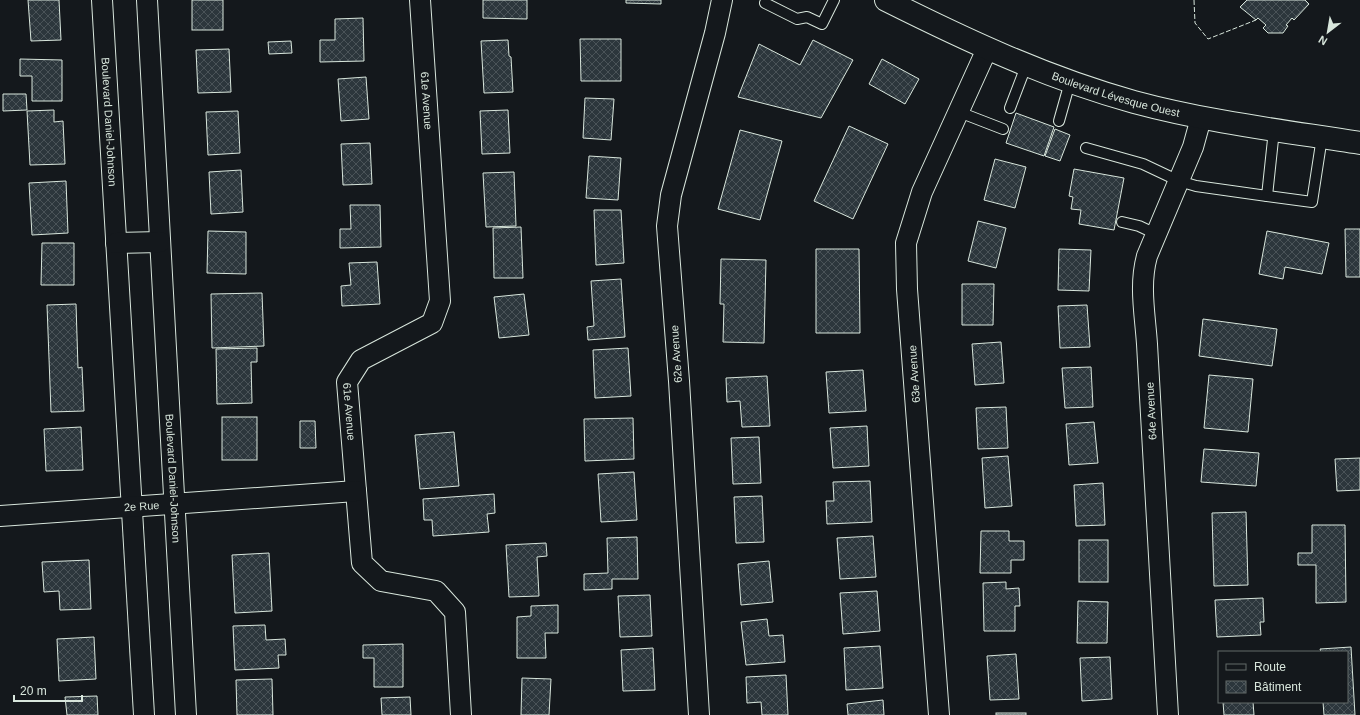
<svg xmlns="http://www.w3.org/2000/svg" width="1360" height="715" viewBox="0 0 1360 715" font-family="Arial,sans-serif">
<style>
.building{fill:url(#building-cross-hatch);stroke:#d8e6dc}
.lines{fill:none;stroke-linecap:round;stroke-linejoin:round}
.lane-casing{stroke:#d8e6dc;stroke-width:12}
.street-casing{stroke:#d8e6dc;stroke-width:22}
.secondary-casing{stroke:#d8e6dc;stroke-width:24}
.lane{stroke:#14181c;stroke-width:10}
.street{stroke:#14181c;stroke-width:20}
.secondary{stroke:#14181c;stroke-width:22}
.fence{stroke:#d8e6dc;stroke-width:1;stroke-dasharray:5 2;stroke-linecap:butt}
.labels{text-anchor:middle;stroke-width:3;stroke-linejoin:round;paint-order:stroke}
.street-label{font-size:11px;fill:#d8e6dc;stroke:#14181c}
</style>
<defs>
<pattern id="building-cross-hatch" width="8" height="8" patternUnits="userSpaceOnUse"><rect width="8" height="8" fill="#2c363c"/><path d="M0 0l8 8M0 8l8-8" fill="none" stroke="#4a5358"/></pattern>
</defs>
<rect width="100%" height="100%" fill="#14181c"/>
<g class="building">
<path d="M 28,0 L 59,0 L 61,40 L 31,41 Z"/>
<rect x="192" y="0" width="31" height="30"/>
<path d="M 483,0 L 527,0 L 527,19 L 483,18 Z"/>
<path d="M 626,0 L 661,0 L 661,4 L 626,3 Z"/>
<path d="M 1247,0 L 1305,0 L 1309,4 L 1294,20 L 1292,18 L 1286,25 L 1288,26 L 1283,33 L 1268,33 L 1263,28 L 1266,25 L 1258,18 L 1256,20 L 1240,7 Z"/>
<path d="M 363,18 L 364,61 L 320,62 L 320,40 L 335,40 L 335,19 Z"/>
<path d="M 580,39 L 621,39 L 621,81 L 581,81 Z"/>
<path d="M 508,40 L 509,56 L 511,57 L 513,92 L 484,93 L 481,41 Z"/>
<path d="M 813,40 L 853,60 L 821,118 L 738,97 L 759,44 L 800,65 Z"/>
<path d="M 291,41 L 292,53 L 269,54 L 268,42 Z"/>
<path d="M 229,49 L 231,92 L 198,93 L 196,50 Z"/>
<path d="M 20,59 L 62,60 L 62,101 L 32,101 L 32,76 L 20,76 Z"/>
<path d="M 882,59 L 919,79 L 905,104 L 869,84 Z"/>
<path d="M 366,77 L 369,119 L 341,121 L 338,79 Z"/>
<path d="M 3,94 L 26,94 L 27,110 L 3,111 Z"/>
<path d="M 585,98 L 614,99 L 611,140 L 583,138 Z"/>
<path d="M 54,110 L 54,122 L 63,121 L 65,164 L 30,165 L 27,111 Z"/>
<path d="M 508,110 L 510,153 L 482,154 L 480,111 Z"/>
<path d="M 238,111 L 240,153 L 208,155 L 206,112 Z"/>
<path d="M 1016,113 L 1054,127 L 1044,156 L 1006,143 Z"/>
<path d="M 849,126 L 888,144 L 853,219 L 814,201 Z"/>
<path d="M 1055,129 L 1070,135 L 1060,161 L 1045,156 Z"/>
<path d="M 740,130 L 782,141 L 760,220 L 718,209 Z"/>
<path d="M 370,143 L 372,184 L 343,185 L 341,144 Z"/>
<path d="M 589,156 L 621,158 L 618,200 L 586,198 Z"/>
<path d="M 995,159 L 1026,167 L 1015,208 L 984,200 Z"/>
<path d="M 1074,169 L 1124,178 L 1114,230 L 1079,224 L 1081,210 L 1071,209 L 1073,197 L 1069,196 Z"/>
<path d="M 241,170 L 243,212 L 211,214 L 209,172 Z"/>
<path d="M 514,172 L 516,226 L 486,227 L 483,173 Z"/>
<path d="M 66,181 L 68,233 L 32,235 L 29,183 Z"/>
<path d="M 350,205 L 380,205 L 381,247 L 340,248 L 340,229 L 351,229 Z"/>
<path d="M 594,210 L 621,210 L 624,263 L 596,265 Z"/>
<path d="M 978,221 L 1006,228 L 996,268 L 968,261 Z"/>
<path d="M 521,227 L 523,278 L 494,278 L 493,228 Z"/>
<path d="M 1345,229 L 1360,229 L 1360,277 L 1346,277 Z"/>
<path d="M 208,231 L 246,232 L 246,274 L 207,273 Z"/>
<path d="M 1267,231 L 1329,243 L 1322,274 L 1285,267 L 1283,279 L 1259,274 Z"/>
<path d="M 42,243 L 74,243 L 74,285 L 41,285 Z"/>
<path d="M 816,249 L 859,249 L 860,333 L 816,333 Z"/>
<path d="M 1059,249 L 1091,250 L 1089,291 L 1058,290 Z"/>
<path d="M 721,259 L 766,260 L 764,343 L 723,342 L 724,304 L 720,304 Z"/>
<path d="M 377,262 L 380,304 L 342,306 L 341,286 L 351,285 L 349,263 Z"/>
<path d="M 621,279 L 625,337 L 588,340 L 587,327 L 594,326 L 591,281 Z"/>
<path d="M 962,284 L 994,284 L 993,325 L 962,325 Z"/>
<path d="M 262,293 L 264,346 L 212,348 L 211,294 Z"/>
<path d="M 524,294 L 529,335 L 499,338 L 494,297 Z"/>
<path d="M 76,304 L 78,368 L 82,367 L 84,411 L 51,412 L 47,305 Z"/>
<path d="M 1087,305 L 1090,347 L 1060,348 L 1058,306 Z"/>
<path d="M 1203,319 L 1277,329 L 1272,366 L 1199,356 Z"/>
<path d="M 1001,342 L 1004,383 L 975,385 L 972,344 Z"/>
<path d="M 257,348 L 257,362 L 251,362 L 252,403 L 217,404 L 216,349 Z"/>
<path d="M 628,348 L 631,396 L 595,398 L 593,350 Z"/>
<path d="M 1091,367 L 1093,407 L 1065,408 L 1062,368 Z"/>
<path d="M 863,370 L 866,411 L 829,413 L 826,372 Z"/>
<path d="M 1209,375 L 1253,379 L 1248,432 L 1204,428 Z"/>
<path d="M 767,376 L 770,426 L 742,427 L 740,401 L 727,402 L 726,378 Z"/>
<path d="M 1006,407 L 1008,448 L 978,449 L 976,408 Z"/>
<rect x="222" y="417" width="35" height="43"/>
<path d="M 633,418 L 634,459 L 585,461 L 584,419 Z"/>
<path d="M 300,421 L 315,421 L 316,448 L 300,448 Z"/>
<path d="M 1094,422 L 1098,463 L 1069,465 L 1066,424 Z"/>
<path d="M 867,426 L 869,466 L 833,468 L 830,428 Z"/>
<path d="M 81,427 L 83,470 L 46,471 L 44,429 Z"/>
<path d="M 454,432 L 459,486 L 420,489 L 415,435 Z"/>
<path d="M 759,437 L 761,483 L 733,484 L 731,438 Z"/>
<path d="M 1204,449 L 1259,453 L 1256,486 L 1201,482 Z"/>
<path d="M 1008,456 L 1012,506 L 985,508 L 982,458 Z"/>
<path d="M 1360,458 L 1360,490 L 1337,491 L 1335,459 Z"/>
<path d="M 634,472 L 637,520 L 601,522 L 598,474 Z"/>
<path d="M 870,481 L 872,522 L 827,524 L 826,501 L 834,501 L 833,482 Z"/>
<path d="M 1103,483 L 1105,525 L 1076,526 L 1074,485 Z"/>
<path d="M 494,494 L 495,513 L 487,514 L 489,532 L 433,536 L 432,520 L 424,520 L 423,499 Z"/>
<path d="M 762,496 L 764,542 L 736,543 L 734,497 Z"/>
<path d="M 1246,512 L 1248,585 L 1214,586 L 1212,513 Z"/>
<path d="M 1312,525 L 1345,525 L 1346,602 L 1316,603 L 1316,565 L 1298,565 L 1298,553 L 1312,553 Z"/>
<path d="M 981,531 L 1009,531 L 1009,541 L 1024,541 L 1024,560 L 1011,560 L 1011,573 L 980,573 Z"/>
<path d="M 873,536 L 876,577 L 840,579 L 837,538 Z"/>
<path d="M 637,537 L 638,579 L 612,579 L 612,589 L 584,590 L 584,574 L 608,573 L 607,538 Z"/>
<rect x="1079" y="540" width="29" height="42"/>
<path d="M 546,543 L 547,556 L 537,557 L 539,596 L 509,597 L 506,545 Z"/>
<path d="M 269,553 L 272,611 L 235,613 L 232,555 Z"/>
<path d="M 89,560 L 91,609 L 60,610 L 59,591 L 44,592 L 42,562 Z"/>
<path d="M 769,561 L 773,602 L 741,605 L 738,564 Z"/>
<path d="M 1006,582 L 1006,589 L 1019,588 L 1020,606 L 1015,606 L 1015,631 L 984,631 L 983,583 Z"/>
<path d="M 877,591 L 880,631 L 843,634 L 840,593 Z"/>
<path d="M 650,595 L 652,636 L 620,637 L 618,596 Z"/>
<path d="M 1263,598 L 1264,622 L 1260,622 L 1261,635 L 1217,637 L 1215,600 Z"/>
<path d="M 1078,601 L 1108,602 L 1107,643 L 1077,643 Z"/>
<path d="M 558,605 L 558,633 L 545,633 L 546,658 L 517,658 L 517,617 L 531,616 L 531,606 Z"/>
<path d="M 767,619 L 769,636 L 783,635 L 785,662 L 746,665 L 741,622 Z"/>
<path d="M 265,625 L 266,640 L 285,639 L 286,655 L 278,655 L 279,668 L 235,670 L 233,626 Z"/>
<path d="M 94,637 L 96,679 L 59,681 L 57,639 Z"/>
<path d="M 403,644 L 403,687 L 374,687 L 374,658 L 363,658 L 363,645 Z"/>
<path d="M 880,646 L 883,688 L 846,690 L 844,648 Z"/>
<path d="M 1351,647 L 1355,715 L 1324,715 L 1323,702 L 1347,702 L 1347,652 L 1321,652 L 1320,649 Z"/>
<path d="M 653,648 L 655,690 L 623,691 L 621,650 Z"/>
<path d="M 1016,654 L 1019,699 L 990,700 L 987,656 Z"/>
<path d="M 1110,657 L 1112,699 L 1082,701 L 1080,658 Z"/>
<path d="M 786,675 L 788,715 L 762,715 L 761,702 L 747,703 L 746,677 Z"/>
<path d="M 522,678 L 551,679 L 549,715 L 521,715 Z"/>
<path d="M 272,679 L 273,715 L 237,715 L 236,680 Z"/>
<path d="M 97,696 L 98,715 L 67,715 L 65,697 Z"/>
<path d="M 410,697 L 411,715 L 382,715 L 381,698 Z"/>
<path d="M 883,700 L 884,715 L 848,715 L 847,704 Z"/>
<path d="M 1223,702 L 1253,702 L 1254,715 L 1224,715 Z"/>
<rect x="996" y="713" width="30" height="2"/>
</g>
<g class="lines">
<g class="lane-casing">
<g id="lane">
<path d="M 765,3 L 797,19 L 807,17 L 822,24 L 834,0"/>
<path d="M 1010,108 L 1026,66"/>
<path d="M 959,112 L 1003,129"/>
<path d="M 1059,121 L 1070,82"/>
<path d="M 1086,148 L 1143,164 L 1179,181 L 1196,186 L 1267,196 L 1274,130"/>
<path d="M 1267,196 L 1312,202 L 1322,137"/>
<path d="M 1122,222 L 1139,226 L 1156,234"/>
</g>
</g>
<g class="street-casing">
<g id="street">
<path id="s1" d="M 102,0 L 144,715"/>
<path id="s2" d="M 147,0 L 186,715"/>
<path id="s3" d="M 420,0 L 440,301 L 432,323 L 361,360 L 347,382 L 362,563 L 381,581 L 436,591 L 455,612 L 461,715"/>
<path d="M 116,243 L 160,242"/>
<path id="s4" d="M 0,516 L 356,491"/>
<path d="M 699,715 L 679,381 L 667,226 L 671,195 L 715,33 L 722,0"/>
<path d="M 939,715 L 907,289 L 906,243 L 922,192 L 987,49"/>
<path d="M 1168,715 L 1147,344 C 1145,314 1139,285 1147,256 L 1193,147 L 1201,118"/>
</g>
</g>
<g class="secondary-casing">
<g id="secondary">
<path id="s5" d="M 886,0 C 966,40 1047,78 1134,102 C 1208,122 1284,131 1360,143"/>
</g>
</g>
<use href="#lane" class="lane"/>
<use href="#street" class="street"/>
<use href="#secondary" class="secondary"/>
<path class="fence" d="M 1194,0 L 1195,23 L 1208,39 L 1256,20"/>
</g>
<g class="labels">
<g class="street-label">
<text dy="4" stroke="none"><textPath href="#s5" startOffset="249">Boulevard Lévesque Ouest</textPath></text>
<text dy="4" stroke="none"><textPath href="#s3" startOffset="101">61e Avenue</textPath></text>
<text dy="4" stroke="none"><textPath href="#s1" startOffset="122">Boulevard Daniel-Johnson</textPath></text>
<text transform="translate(676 354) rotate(-94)" y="4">62e Avenue</text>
<text transform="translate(914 374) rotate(-94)" y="4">63e Avenue</text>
<text transform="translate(1151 411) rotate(-93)" y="4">64e Avenue</text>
<text dy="4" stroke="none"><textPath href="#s3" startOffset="461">61e Avenue</textPath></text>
<text dy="4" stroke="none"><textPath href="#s2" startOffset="479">Boulevard Daniel-Johnson</textPath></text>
<text dy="4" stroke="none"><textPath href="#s4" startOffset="142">2e Rue</textPath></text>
</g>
</g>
<rect x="1218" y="651" width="130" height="52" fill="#14181c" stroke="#626a69"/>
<rect x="1226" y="664" width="20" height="6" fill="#14181c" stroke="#626a69"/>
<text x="1254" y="671" font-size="12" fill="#d8e6dc">Route</text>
<rect x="1226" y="681" width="20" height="12" fill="url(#building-cross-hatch)" stroke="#626a69"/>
<text x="1254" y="691" font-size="12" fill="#d8e6dc">Bâtiment</text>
<g transform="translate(1328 32) rotate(211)" stroke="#14181c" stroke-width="3" paint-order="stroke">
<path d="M0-3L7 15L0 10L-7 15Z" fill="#d8e6dc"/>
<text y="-6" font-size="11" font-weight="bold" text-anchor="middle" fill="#d8e6dc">N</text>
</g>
<path d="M14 695v6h68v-6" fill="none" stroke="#d8e6dc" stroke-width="2"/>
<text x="20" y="695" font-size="12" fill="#d8e6dc" stroke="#14181c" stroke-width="3" paint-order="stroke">20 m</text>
</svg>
